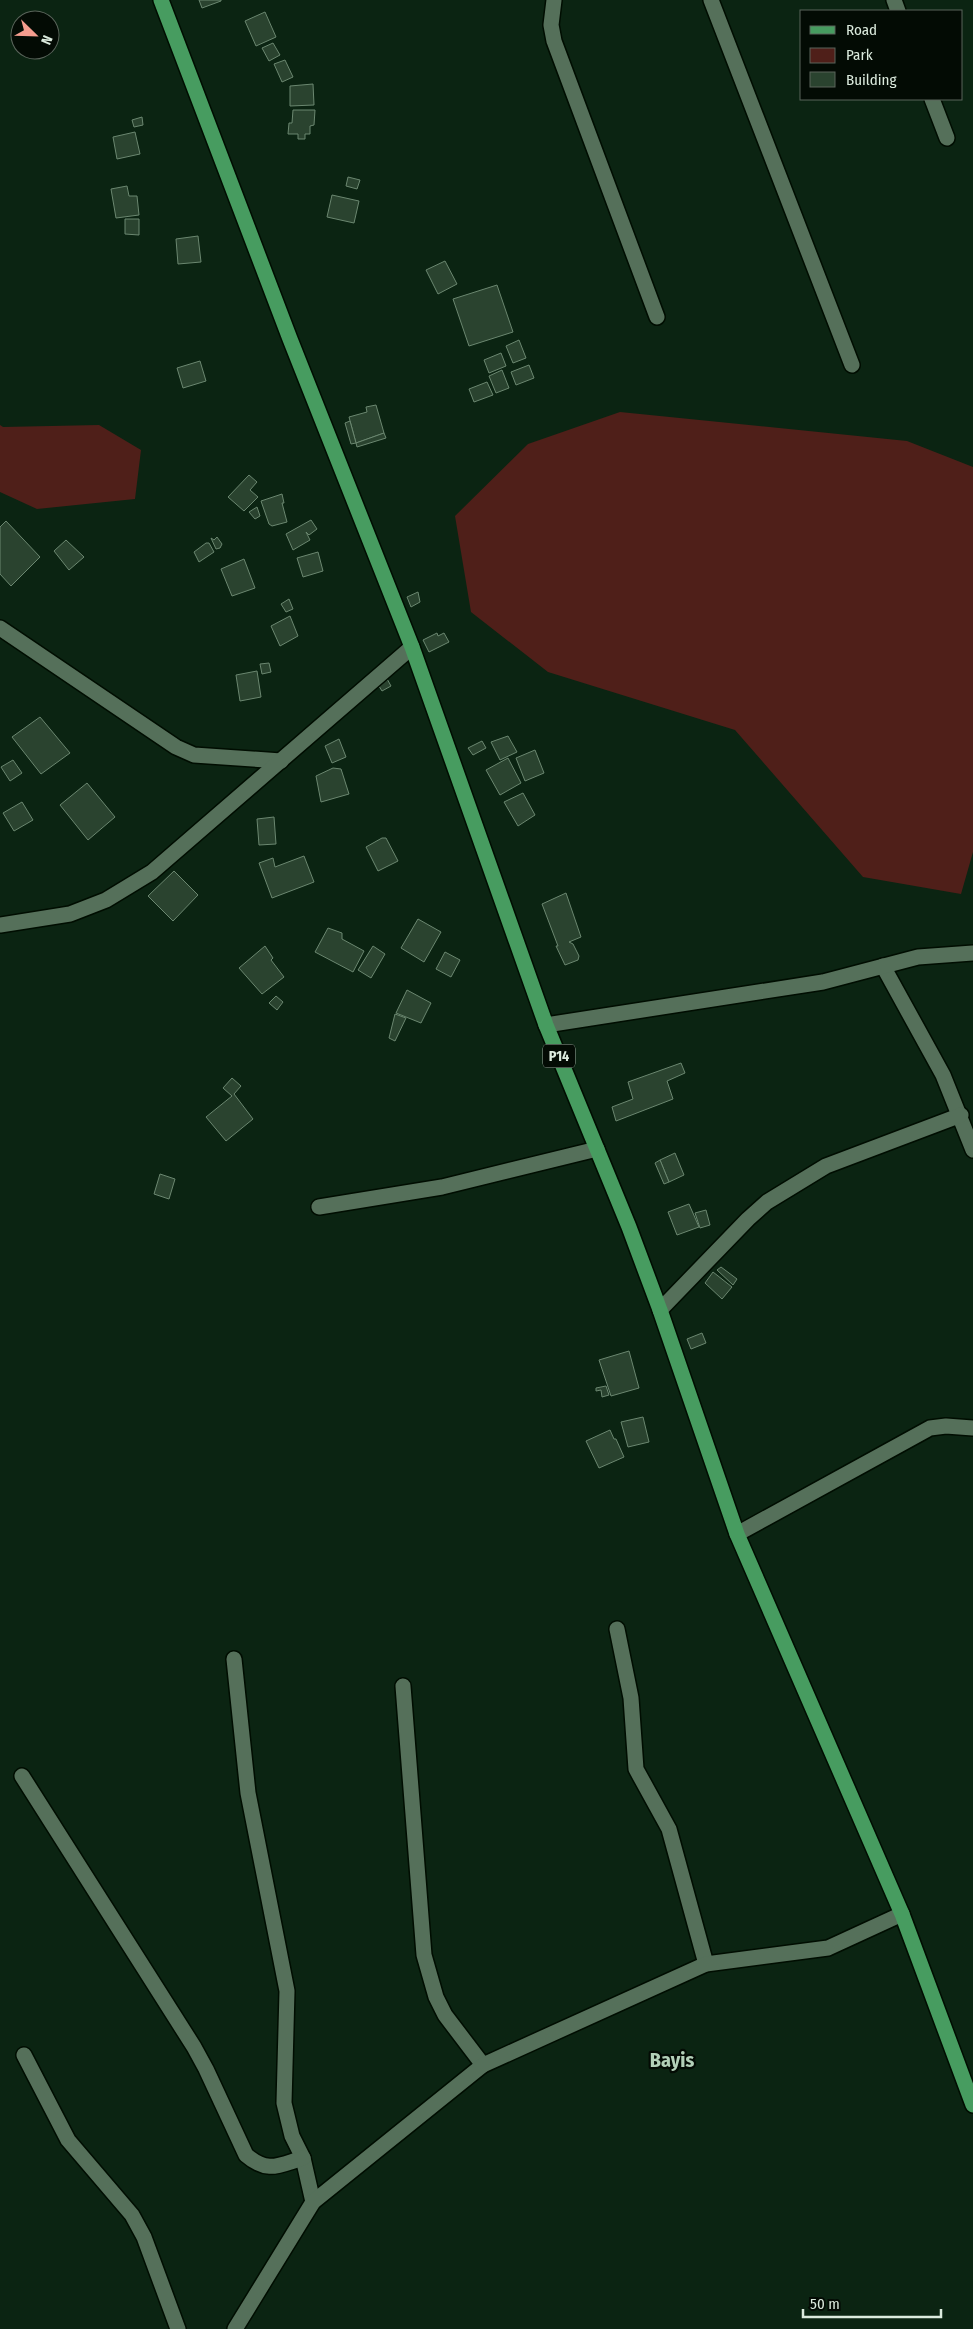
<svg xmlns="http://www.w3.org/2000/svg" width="973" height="2329" viewBox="0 0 973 2329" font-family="'Fira Sans Condensed',sans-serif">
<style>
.green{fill:#4f1f19}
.building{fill:#2a432f;stroke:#6b8770}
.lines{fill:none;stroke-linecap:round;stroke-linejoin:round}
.street-casing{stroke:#000d01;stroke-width:18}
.primary-casing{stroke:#000d01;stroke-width:18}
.street{stroke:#55705a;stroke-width:15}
.primary{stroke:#479c60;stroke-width:15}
.labels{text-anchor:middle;stroke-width:4.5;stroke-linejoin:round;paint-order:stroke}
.shield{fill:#030b04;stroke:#9ba89d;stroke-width:1}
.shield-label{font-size:14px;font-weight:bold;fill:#dcebde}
.district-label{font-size:20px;font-weight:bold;fill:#b3d0b8;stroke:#030b04}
</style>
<rect width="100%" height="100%" fill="#0b2412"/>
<g class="green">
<path d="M 620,412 L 907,441 L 973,467 L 973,852 L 961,894 L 863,877 L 735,730 L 548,672 L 471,612 L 455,516 L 528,444 Z"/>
<path d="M 0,425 L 3,427 L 99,425 L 141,450 L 135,499 L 37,509 L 0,492 Z"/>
</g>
<g class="building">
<path d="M 199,0 L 221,0 L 221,1 L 202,8 Z"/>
<path d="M 265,12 L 276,37 L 256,46 L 245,21 Z"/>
<path d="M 273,43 L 280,55 L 269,61 L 262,48 Z"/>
<path d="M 285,60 L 293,77 L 282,82 L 274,64 Z"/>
<path d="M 313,84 L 314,105 L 290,106 L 290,86 Z"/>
<path d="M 293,110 L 315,110 L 314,125 L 310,126 L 310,134 L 305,134 L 305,139 L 298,139 L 298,134 L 288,134 L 289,123 L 292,123 Z"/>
<path d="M 142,117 L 143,125 L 134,127 L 132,120 Z"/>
<path d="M 135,132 L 140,154 L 117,159 L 113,137 Z"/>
<path d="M 348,177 L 360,180 L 357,189 L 346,186 Z"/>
<path d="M 127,186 L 129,196 L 137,196 L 139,215 L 116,218 L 111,189 Z"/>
<path d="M 332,195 L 359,201 L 354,223 L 327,217 Z"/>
<path d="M 125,219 L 139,219 L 139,235 L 125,234 Z"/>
<path d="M 198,236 L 201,262 L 178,264 L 176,239 Z"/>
<path d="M 445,261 L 457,284 L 438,294 L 426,270 Z"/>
<path d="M 497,285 L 513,332 L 469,346 L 453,299 Z"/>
<path d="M 519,340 L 526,358 L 513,363 L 506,346 Z"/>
<path d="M 501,353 L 506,366 L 489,373 L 484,360 Z"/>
<path d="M 200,361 L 206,381 L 183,388 L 177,368 Z"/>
<path d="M 529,365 L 534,378 L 516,385 L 511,372 Z"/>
<path d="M 502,370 L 509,388 L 496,393 L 489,376 Z"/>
<path d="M 487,382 L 493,395 L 474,402 L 469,389 Z"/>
<path d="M 376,405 L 384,433 L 356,443 L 349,417 L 367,412 L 366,407 Z"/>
<path d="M 350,421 L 356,443 L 351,444 L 345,423 Z"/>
<path d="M 384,433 L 386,438 L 357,447 L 356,443 Z"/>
<path d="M 249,475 L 257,482 L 250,490 L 258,497 L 244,511 L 228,497 Z"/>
<path d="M 282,494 L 284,503 L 282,503 L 287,522 L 272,526 L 269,524 L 261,501 Z"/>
<path d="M 257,507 L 260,516 L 255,519 L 249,512 Z"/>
<path d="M 311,520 L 317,529 L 309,535 L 306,532 L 310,540 L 293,550 L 286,534 Z"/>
<path d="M 6,521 L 40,557 L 11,586 L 0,574 L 0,527 Z"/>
<path d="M 217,537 L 222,544 L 220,548 L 216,549 L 211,538 L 214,540 Z"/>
<path d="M 66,540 L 84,557 L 69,570 L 54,551 Z"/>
<path d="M 206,543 L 209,543 L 214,552 L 199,562 L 194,552 Z"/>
<path d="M 318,552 L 323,571 L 303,577 L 297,558 Z"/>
<path d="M 244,559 L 255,588 L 232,596 L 221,569 Z"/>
<path d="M 418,592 L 420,602 L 411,607 L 407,597 Z"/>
<path d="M 289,599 L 293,609 L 286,612 L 281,604 Z"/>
<path d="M 290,616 L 298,636 L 280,646 L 271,626 Z"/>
<path d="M 437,633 L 438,636 L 444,633 L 449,642 L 429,652 L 423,640 Z"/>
<path d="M 269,663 L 271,672 L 262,674 L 260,664 Z"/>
<path d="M 257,671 L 261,697 L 240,701 L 236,675 Z"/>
<path d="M 386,677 L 391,686 L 382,691 L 377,683 Z"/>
<path d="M 40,717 L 70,753 L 41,774 L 12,737 Z"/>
<path d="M 508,736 L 517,752 L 500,760 L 491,742 Z"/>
<path d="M 339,739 L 346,757 L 332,763 L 325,746 Z"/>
<path d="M 482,741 L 486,748 L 473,755 L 468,748 Z"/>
<path d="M 535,750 L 544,773 L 525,781 L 516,758 Z"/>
<path d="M 508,758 L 521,783 L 500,795 L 486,770 Z"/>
<path d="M 13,760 L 22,773 L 10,781 L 1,767 Z"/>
<path d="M 333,768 L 341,769 L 349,794 L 321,802 L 316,776 Z"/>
<path d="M 87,783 L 115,817 L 88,840 L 60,805 Z"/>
<path d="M 523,793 L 535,815 L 518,826 L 504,802 Z"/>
<path d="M 22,802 L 33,820 L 14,831 L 3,813 Z"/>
<path d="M 274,817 L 276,844 L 259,845 L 257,819 Z"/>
<path d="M 382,838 L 386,838 L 398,861 L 378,871 L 366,847 Z"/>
<path d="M 304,856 L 314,882 L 272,898 L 259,863 L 273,858 L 275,867 Z"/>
<path d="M 174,871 L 198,895 L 173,921 L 148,896 Z"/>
<path d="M 566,893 L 581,937 L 569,942 L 573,944 L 579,956 L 578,960 L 565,965 L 556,946 L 558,946 L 542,904 Z"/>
<path d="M 418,919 L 441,932 L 424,962 L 401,948 Z"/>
<path d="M 328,928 L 342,933 L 342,939 L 364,951 L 353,972 L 315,952 Z"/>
<path d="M 265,946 L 273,958 L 271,960 L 284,977 L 262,994 L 239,968 Z"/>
<path d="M 373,946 L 385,954 L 371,978 L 358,970 Z"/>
<path d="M 445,952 L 460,960 L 451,977 L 436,969 Z"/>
<path d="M 407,990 L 431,1003 L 421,1023 L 396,1013 Z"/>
<path d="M 276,996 L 283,1002 L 277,1010 L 269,1003 Z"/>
<path d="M 395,1014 L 406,1018 L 395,1041 L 389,1038 Z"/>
<path d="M 681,1063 L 685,1073 L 667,1081 L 673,1099 L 616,1121 L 612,1107 L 633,1099 L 628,1082 Z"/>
<path d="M 232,1078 L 241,1086 L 234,1094 L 253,1119 L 226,1141 L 206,1117 L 232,1096 L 223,1088 Z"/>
<path d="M 675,1153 L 684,1175 L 669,1182 L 660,1160 Z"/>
<path d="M 660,1160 L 669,1182 L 664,1184 L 655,1163 Z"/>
<path d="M 160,1174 L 175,1179 L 169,1199 L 154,1194 Z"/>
<path d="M 689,1204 L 699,1227 L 677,1235 L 668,1212 Z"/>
<path d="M 706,1210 L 710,1225 L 700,1228 L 695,1213 Z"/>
<path d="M 721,1267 L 737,1279 L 733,1285 L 717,1270 Z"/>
<path d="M 713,1272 L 732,1287 L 722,1299 L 705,1283 Z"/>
<path d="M 702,1333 L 706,1343 L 691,1349 L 687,1339 Z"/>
<path d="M 629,1351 L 639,1388 L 611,1396 L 599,1360 Z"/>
<path d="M 606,1386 L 609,1395 L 602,1397 L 601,1390 L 596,1391 L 596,1388 Z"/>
<path d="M 643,1417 L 649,1442 L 628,1447 L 621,1422 Z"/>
<path d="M 610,1430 L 614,1439 L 616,1439 L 624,1457 L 599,1468 L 586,1441 Z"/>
</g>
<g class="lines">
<g class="street-casing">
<g id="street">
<path d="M 554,0 L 551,25 L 554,41 L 657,317"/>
<path d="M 711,0 L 852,365"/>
<path d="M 894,0 L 898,11"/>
<path d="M 932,99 L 947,138"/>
<path d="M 0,628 L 176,747 L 194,755 L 281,761"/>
<path d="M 0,925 L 70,914 L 106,900 L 152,872 L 412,647"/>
<path d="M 883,966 L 943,1075 L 973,1150"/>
<path d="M 546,1025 L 823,982 L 918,957 L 973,953"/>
<path d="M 319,1207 L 442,1187 L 597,1149"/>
<path d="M 660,1310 L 748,1219 L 767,1202 L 826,1166 L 961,1115"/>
<path d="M 737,1534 L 930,1428 L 946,1426 L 973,1428"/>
<path d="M 617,1629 L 631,1698 L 636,1769 L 669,1829 L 706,1964"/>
<path d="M 234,1659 L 248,1793 L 287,1991 L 284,2103 L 292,2136 L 303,2158 L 313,2202"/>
<path d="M 403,1686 L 424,1955 L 436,1997 L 445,2015 L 483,2065"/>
<path d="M 22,1776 L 194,2047 L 206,2069 L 246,2155 C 268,2174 279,2165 303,2158"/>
<path d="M 24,2055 L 68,2140 L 132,2215 L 144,2237 L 178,2329"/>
<path d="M 235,2329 L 313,2202 L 483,2065 L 706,1964 L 828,1948 L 902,1914"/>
</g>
</g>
<g class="primary-casing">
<path id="primary" d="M 161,0 L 290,339 L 412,647 L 546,1025 L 629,1227 L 660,1310 L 737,1534 L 902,1914 L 973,2105"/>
</g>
<use href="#street" class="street"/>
<use href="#primary" class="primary"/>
</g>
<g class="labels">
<rect class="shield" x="543" y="1044.5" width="32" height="23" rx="4"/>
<g class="shield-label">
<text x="559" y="1061">P14</text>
</g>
<g class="district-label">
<text x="672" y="2067">Bayis</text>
</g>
</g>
<rect x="800" y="10" width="162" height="90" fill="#030b04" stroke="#5a655b"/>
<rect x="810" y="26" width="25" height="8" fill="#479c60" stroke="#5a655b"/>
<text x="846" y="35" font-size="15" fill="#dcebde">Road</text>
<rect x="810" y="48" width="25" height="15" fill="#4f1f19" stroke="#5a655b"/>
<text x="846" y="60" font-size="15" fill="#dcebde">Park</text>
<rect x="810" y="72" width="25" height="15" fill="#2a432f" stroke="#5a655b"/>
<text x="846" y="85" font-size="15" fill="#dcebde">Building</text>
<g transform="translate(35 35) rotate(113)"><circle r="24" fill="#030b04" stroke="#5a655b"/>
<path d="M0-4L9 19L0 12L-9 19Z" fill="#f59d8f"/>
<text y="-8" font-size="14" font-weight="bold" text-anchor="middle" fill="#dcebde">N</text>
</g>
<path d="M803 2309v8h138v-8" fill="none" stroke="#dcebde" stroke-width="2.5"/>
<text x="810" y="2309" font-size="15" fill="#dcebde" stroke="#030b04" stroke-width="4" paint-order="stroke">50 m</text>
</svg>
